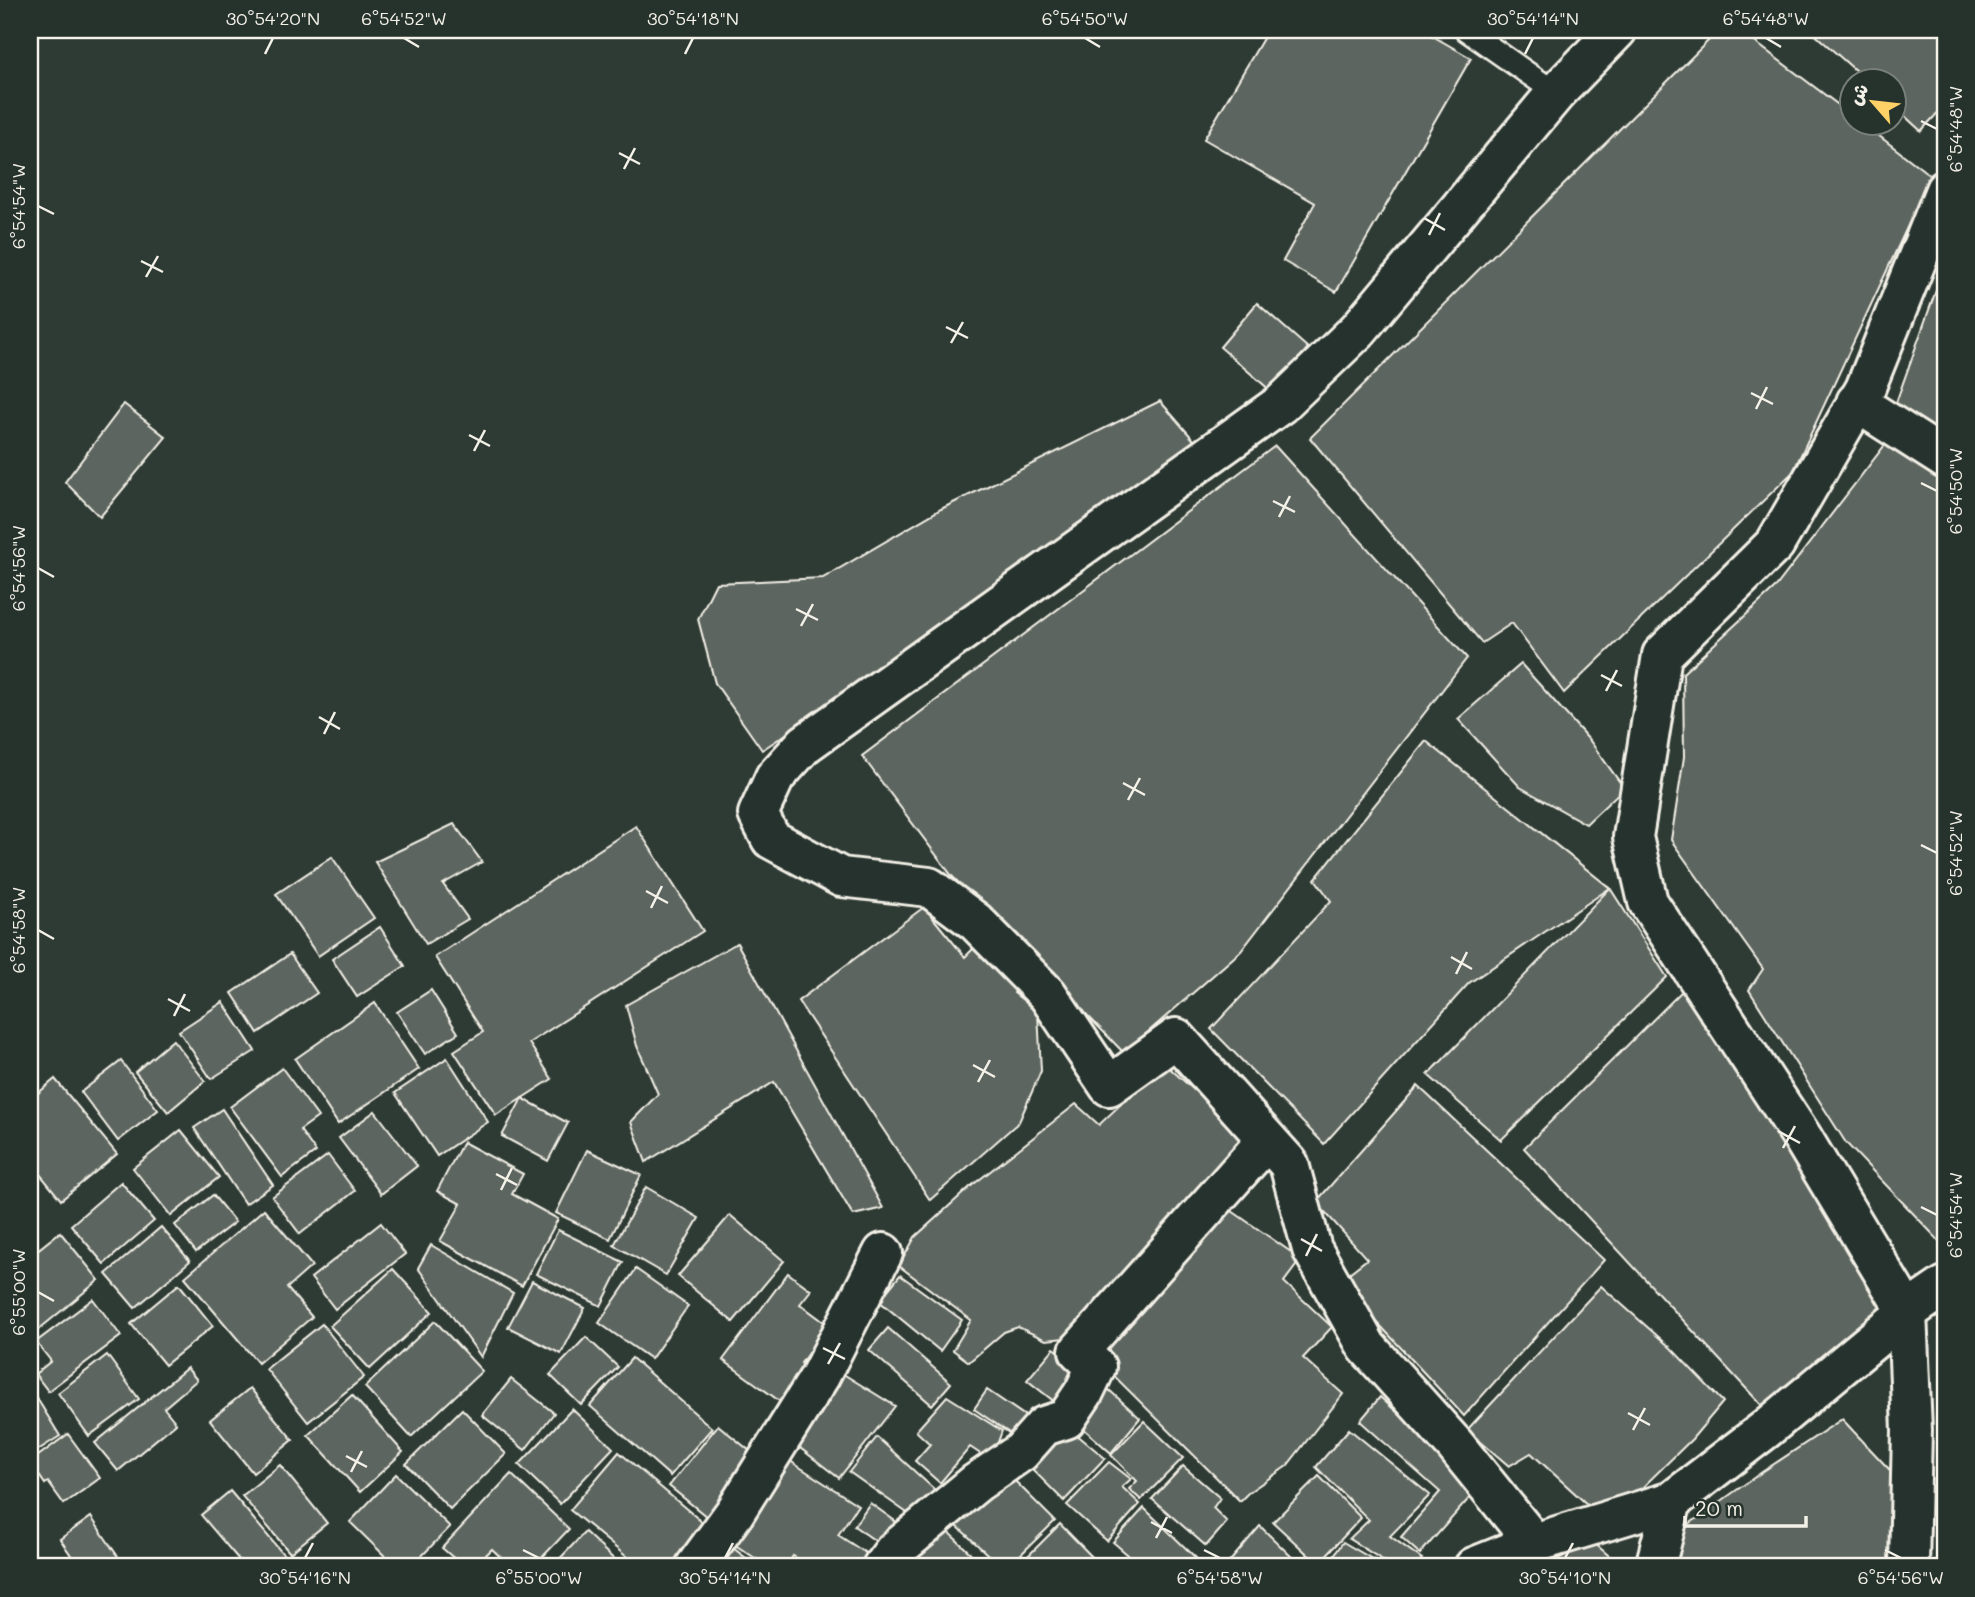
<svg xmlns="http://www.w3.org/2000/svg" width="1975" height="1597" viewBox="0 0 1975 1597" font-family="Mali,'Playpen Sans Arabic',sans-serif">
<style>
.building{fill:#5c655e;stroke:#f4f1e8;stroke-width:2}
.lines{fill:none;stroke-linecap:round;stroke-linejoin:round}
.lane-casing{stroke:#f4f1e8;stroke-width:26}
.street-casing{stroke:#f4f1e8;stroke-width:44}
.lane{stroke:#26332d;stroke-width:21}
.street{stroke:#26332d;stroke-width:38}
.ticks{fill:none;stroke:#f4f1e8;stroke-width:2.5}
.neatline{fill:none;stroke:#f4f1e8;stroke-width:2.5}
.ticks-label{font-size:18px;text-anchor:middle;fill:#f4f1e8}
</style>
<rect width="100%" height="100%" fill="#2e3b34"/>
<filter id="ink" filterUnits="userSpaceOnUse"><feTurbulence type="fractalNoise" baseFrequency=".0143" numOctaves="2"/><feDisplacementMap in="SourceGraphic" scale="14" xChannelSelector="R" yChannelSelector="G"/><feConvolveMatrix kernelMatrix="1 2 1 2 8 2 1 2 1" color-interpolation-filters="sRGB"/></filter>
<g filter="url(#ink)">
<g class="building">
<path d="M 1268,30 L 1422,30 L 1471,58 L 1336,292 L 1283,261 L 1315,203 L 1204,139 Z"/>
<path d="M 1719,30 L 1739,30 L 1853,116 L 1853,122 L 1861,122 L 1931,176 L 1793,472 L 1564,693 L 1512,623 L 1482,643 L 1310,438 Z"/>
<path d="M 1810,30 L 1945,30 L 1945,105 L 1921,131 L 1895,107 L 1895,80 L 1866,80 Z"/>
<path d="M 1945,265 L 1945,445 L 1893,411 Z"/>
<path d="M 1257,303 L 1308,348 L 1271,391 L 1220,347 Z"/>
<path d="M 1160,401 L 1199,446 L 1120,513 L 762,750 L 715,683 L 698,619 L 716,583 L 823,578 L 941,509 Z"/>
<path d="M 124,404 L 166,437 L 100,517 L 65,482 Z"/>
<path d="M 1891,437 L 1945,467 L 1945,598 L 1943,606 L 1945,613 L 1945,1247 L 1846,1143 L 1749,990 L 1763,969 L 1671,840 L 1684,757 L 1683,673 L 1774,589 Z"/>
<path d="M 1275,446 L 1467,658 L 1241,951 L 1124,1053 L 952,876 L 862,756 Z"/>
<path d="M 1521,664 L 1590,741 L 1624,788 L 1586,824 L 1520,787 L 1458,719 Z"/>
<path d="M 1426,741 L 1610,888 L 1469,983 L 1324,1144 L 1211,1029 L 1331,901 L 1315,879 Z"/>
<path d="M 454,824 L 482,862 L 443,884 L 468,919 L 426,944 L 375,862 Z"/>
<path d="M 636,826 L 703,931 L 529,1043 L 552,1079 L 496,1115 L 454,1051 L 483,1032 L 435,957 Z"/>
<path d="M 332,857 L 374,918 L 318,956 L 276,894 Z"/>
<path d="M 1610,888 L 1667,977 L 1501,1140 L 1428,1075 Z"/>
<path d="M 924,907 L 965,957 L 978,944 L 1019,983 L 1014,993 L 1038,1012 L 1041,1071 L 1019,1122 L 930,1200 L 798,1001 Z"/>
<path d="M 380,927 L 405,966 L 357,997 L 332,959 Z"/>
<path d="M 737,943 L 883,1208 L 853,1215 L 774,1082 L 646,1162 L 631,1122 L 658,1094 L 637,1046 L 626,1005 Z"/>
<path d="M 290,954 L 317,993 L 258,1033 L 232,993 Z"/>
<path d="M 1690,983 L 1889,1304 L 1766,1410 L 1524,1148 Z"/>
<path d="M 431,990 L 458,1033 L 425,1054 L 397,1012 Z"/>
<path d="M 223,1002 L 255,1051 L 211,1079 L 179,1031 Z"/>
<path d="M 375,1003 L 419,1069 L 338,1124 L 295,1059 Z"/>
<path d="M 173,1040 L 205,1081 L 168,1112 L 135,1072 Z"/>
<path d="M 447,1058 L 488,1122 L 437,1156 L 395,1093 Z"/>
<path d="M 121,1061 L 158,1110 L 118,1141 L 81,1092 Z"/>
<path d="M 1164,1063 L 1247,1138 L 1092,1335 L 1046,1340 L 1018,1327 L 1004,1332 L 969,1362 L 953,1350 L 971,1320 L 899,1266 L 915,1237 L 970,1187 L 1076,1104 L 1099,1125 Z"/>
<path d="M 282,1068 L 318,1117 L 300,1130 L 316,1152 L 282,1177 L 230,1107 Z"/>
<path d="M 55,1079 L 117,1154 L 61,1200 L 30,1162 L 30,1100 Z"/>
<path d="M 1418,1086 L 1604,1260 L 1464,1416 L 1339,1281 L 1367,1259 L 1316,1202 Z"/>
<path d="M 522,1098 L 568,1123 L 548,1161 L 502,1136 Z"/>
<path d="M 222,1109 L 273,1185 L 245,1204 L 194,1128 Z"/>
<path d="M 375,1111 L 417,1166 L 381,1194 L 339,1138 Z"/>
<path d="M 181,1130 L 219,1177 L 171,1216 L 133,1168 Z"/>
<path d="M 463,1142 L 523,1174 L 512,1194 L 558,1219 L 522,1286 L 440,1241 L 461,1204 L 437,1191 Z"/>
<path d="M 587,1150 L 641,1175 L 610,1239 L 556,1213 Z"/>
<path d="M 328,1155 L 355,1191 L 300,1234 L 272,1197 Z"/>
<path d="M 121,1182 L 154,1221 L 104,1264 L 71,1225 Z"/>
<path d="M 646,1187 L 699,1218 L 666,1275 L 614,1245 Z"/>
<path d="M 213,1195 L 235,1222 L 196,1252 L 175,1225 Z"/>
<path d="M 1219,1202 L 1301,1259 L 1284,1282 L 1332,1327 L 1303,1358 L 1343,1394 L 1287,1466 L 1249,1492 L 1240,1501 L 1094,1356 Z"/>
<path d="M 264,1209 L 312,1266 L 287,1288 L 312,1317 L 258,1363 L 185,1277 Z"/>
<path d="M 730,1215 L 784,1261 L 733,1322 L 678,1276 Z"/>
<path d="M 381,1223 L 405,1254 L 335,1309 L 311,1278 Z"/>
<path d="M 161,1227 L 190,1261 L 135,1308 L 106,1274 Z"/>
<path d="M 558,1230 L 623,1262 L 601,1306 L 536,1274 Z"/>
<path d="M 60,1232 L 99,1280 L 32,1335 L 30,1333 L 30,1256 Z"/>
<path d="M 431,1245 L 513,1293 L 481,1357 L 418,1268 Z"/>
<path d="M 393,1269 L 432,1312 L 370,1369 L 330,1326 Z"/>
<path d="M 636,1269 L 688,1306 L 651,1359 L 599,1323 Z"/>
<path d="M 788,1273 L 811,1290 L 800,1304 L 828,1325 L 801,1363 L 815,1374 L 789,1408 L 723,1360 Z"/>
<path d="M 900,1275 L 962,1320 L 940,1351 L 879,1301 Z"/>
<path d="M 532,1281 L 585,1308 L 561,1354 L 508,1327 Z"/>
<path d="M 179,1284 L 213,1326 L 165,1365 L 131,1324 Z"/>
<path d="M 1601,1286 L 1671,1348 L 1723,1402 L 1692,1439 L 1641,1489 L 1590,1507 L 1531,1453 L 1509,1466 L 1467,1430 Z"/>
<path d="M 93,1299 L 121,1336 L 48,1391 L 35,1374 L 51,1361 L 36,1342 Z"/>
<path d="M 435,1321 L 482,1371 L 411,1437 L 365,1387 Z"/>
<path d="M 322,1324 L 364,1377 L 308,1422 L 266,1369 Z"/>
<path d="M 888,1328 L 951,1383 L 932,1405 L 869,1350 Z"/>
<path d="M 586,1337 L 618,1367 L 581,1405 L 550,1375 Z"/>
<path d="M 1054,1348 L 1087,1372 L 1065,1410 L 1027,1380 Z"/>
<path d="M 107,1355 L 139,1399 L 89,1436 L 58,1393 Z"/>
<path d="M 632,1358 L 712,1428 L 670,1476 L 590,1406 Z"/>
<path d="M 187,1368 L 197,1380 L 164,1408 L 176,1423 L 118,1471 L 95,1443 Z"/>
<path d="M 840,1372 L 895,1406 L 839,1478 L 791,1441 Z"/>
<path d="M 511,1379 L 554,1413 L 525,1450 L 482,1415 Z"/>
<path d="M 1097,1379 L 1140,1418 L 1111,1453 L 1073,1419 Z"/>
<path d="M 30,1387 L 60,1436 L 30,1455 Z"/>
<path d="M 250,1388 L 293,1440 L 253,1473 L 210,1420 Z"/>
<path d="M 987,1390 L 1034,1422 L 1021,1441 L 974,1409 Z"/>
<path d="M 352,1395 L 403,1452 L 360,1492 L 308,1435 Z"/>
<path d="M 947,1396 L 1002,1431 L 991,1461 L 970,1447 L 940,1483 L 915,1461 L 930,1444 L 916,1431 Z"/>
<path d="M 1380,1397 L 1480,1486 L 1420,1554 L 1401,1537 L 1440,1492 L 1360,1421 Z"/>
<path d="M 462,1409 L 506,1454 L 450,1509 L 406,1464 Z"/>
<path d="M 572,1409 L 613,1448 L 560,1504 L 519,1465 Z"/>
<path d="M 1842,1419 L 1902,1483 L 1901,1567 L 1670,1567 L 1682,1529 L 1762,1472 Z"/>
<path d="M 1144,1421 L 1183,1458 L 1141,1500 L 1129,1489 L 1137,1481 L 1111,1455 Z"/>
<path d="M 1064,1424 L 1105,1458 L 1064,1501 L 1032,1469 Z"/>
<path d="M 718,1425 L 761,1460 L 712,1521 L 669,1486 Z"/>
<path d="M 1349,1429 L 1430,1495 L 1390,1536 L 1422,1559 L 1416,1567 L 1394,1567 L 1349,1539 L 1369,1520 L 1316,1467 Z"/>
<path d="M 68,1434 L 100,1478 L 64,1504 L 48,1482 L 45,1484 L 30,1462 Z"/>
<path d="M 877,1437 L 935,1490 L 910,1515 L 849,1472 Z"/>
<path d="M 619,1452 L 715,1533 L 686,1567 L 639,1567 L 570,1510 Z"/>
<path d="M 784,1457 L 858,1505 L 838,1535 L 875,1559 L 870,1567 L 810,1567 L 793,1556 L 786,1567 L 769,1567 L 729,1541 Z"/>
<path d="M 1109,1462 L 1131,1479 L 1122,1487 L 1140,1504 L 1107,1541 L 1067,1505 Z"/>
<path d="M 280,1465 L 327,1523 L 290,1553 L 242,1496 Z"/>
<path d="M 1183,1466 L 1220,1498 L 1213,1508 L 1227,1522 L 1206,1546 L 1152,1499 Z"/>
<path d="M 1937,1466 L 1945,1470 L 1945,1514 L 1941,1518 Z"/>
<path d="M 396,1474 L 450,1527 L 411,1567 L 396,1567 L 350,1522 Z"/>
<path d="M 511,1474 L 569,1529 L 533,1567 L 511,1567 L 492,1549 L 474,1567 L 464,1567 L 442,1548 Z"/>
<path d="M 1008,1474 L 1055,1521 L 1008,1567 L 1001,1567 L 956,1525 Z"/>
<path d="M 1319,1476 L 1361,1518 L 1318,1564 L 1273,1522 Z"/>
<path d="M 230,1491 L 289,1561 L 281,1567 L 245,1567 L 201,1515 Z"/>
<path d="M 870,1503 L 902,1526 L 886,1548 L 854,1526 Z"/>
<path d="M 1144,1508 L 1196,1558 L 1185,1567 L 1142,1567 L 1113,1542 Z"/>
<path d="M 91,1517 L 125,1567 L 79,1567 L 60,1539 Z"/>
<path d="M 1060,1524 L 1102,1567 L 1017,1567 Z"/>
<path d="M 1260,1526 L 1302,1567 L 1225,1567 Z"/>
<path d="M 943,1527 L 985,1567 L 910,1567 L 907,1564 Z"/>
<path d="M 585,1532 L 622,1567 L 552,1567 Z"/>
<path d="M 1343,1542 L 1386,1567 L 1326,1567 Z"/>
<path d="M 1593,1542 L 1622,1567 L 1541,1567 Z"/>
<path d="M 729,1545 L 758,1567 L 712,1567 Z"/>
</g>
<g class="lines">
<g class="lane-casing">
<path id="lane" d="M 1466,30 L 1556,93"/>
</g>
<g class="street-casing">
<g id="street">
<path d="M 1856,402 L 1945,459"/>
<path d="M 1534,1543 L 1455,1445 L 1367,1347 L 1312,1249 L 1289,1164 L 1176,1038 L 1109,1086 L 1048,995 L 976,922 L 929,887 L 841,877 L 771,839 L 758,814 L 775,777 L 805,744 L 1281,404 L 1358,330 L 1556,93 L 1617,30"/>
<path d="M 695,1567 L 735,1512 L 820,1376 L 883,1253"/>
<path d="M 882,1567 L 894,1551 L 976,1483 L 1021,1452 L 1044,1426 L 1066,1419 L 1084,1392 L 1096,1367 L 1079,1351 L 1267,1140"/>
<path d="M 1474,1567 L 1534,1543 L 1672,1501 L 1766,1429 L 1907,1312 L 1945,1286"/>
<path d="M 1655,1567 L 1672,1501"/>
<path d="M 1909,1567 L 1912,1430 L 1907,1312 L 1802,1137 L 1648,902 L 1633,837 L 1662,655 L 1775,544 L 1865,389 L 1945,190"/>
</g>
</g>
<use href="#lane" class="lane"/>
<use href="#street" class="street"/>
</g>
</g>
<path class="ticks" d="M 404,38 L 419,47M 1085,38 L 1100,47M 1766,38 L 1781,47M 265,54 L 273,38M 685,54 L 693,38M 1525,54 L 1533,38M 1921,121 L 1937,129M 619,153 L 640,164M 624,169 L 635,148M 38,206 L 54,214M 1424,218 L 1445,230M 1429,235 L 1440,213M 141,261 L 163,272M 146,277 L 158,256M 946,327 L 968,338M 951,343 L 963,322M 1751,393 L 1773,404M 1756,409 L 1767,387M 469,435 L 490,446M 474,451 L 485,430M 1921,483 L 1937,491M 1273,501 L 1295,512M 1279,517 L 1290,496M 38,568 L 54,577M 796,609 L 818,620M 801,626 L 813,604M 1601,675 L 1622,686M 1606,691 L 1617,670M 319,717 L 340,729M 324,734 L 335,712M 1123,783 L 1145,795M 1128,800 L 1140,778M 1921,845 L 1937,853M 646,891 L 668,903M 651,908 L 662,886M 38,930 L 54,939M 1451,957 L 1472,969M 1456,974 L 1467,952M 168,999 L 190,1011M 174,1016 L 185,994M 973,1065 L 995,1077M 978,1082 L 990,1060M 1778,1131 L 1800,1143M 1783,1148 L 1795,1126M 496,1174 L 517,1185M 501,1190 L 512,1168M 1921,1207 L 1937,1215M 1301,1239 L 1322,1251M 1306,1256 L 1317,1234M 38,1292 L 54,1301M 823,1348 L 845,1359M 828,1364 L 840,1343M 1628,1413 L 1650,1425M 1633,1430 L 1645,1408M 346,1456 L 367,1467M 351,1472 L 362,1451M 1151,1522 L 1172,1533M 1156,1538 L 1167,1517M 523,1550 L 539,1558M 1204,1550 L 1220,1558M 1885,1550 L 1901,1558M 305,1558 L 313,1543M 725,1558 L 733,1543M 1565,1558 L 1573,1543"/>
<rect width="1975" height="1597" fill="none" stroke="#26332d" stroke-width="77"/>
<g transform="translate(1873 102) rotate(298)"><circle r="33" fill="#26332d" stroke="#787f78" stroke-width="2"/>
<path d="M0-5L12 26L0 18L-12 26Z" fill="#ffd166"/>
<text y="-10" font-size="19" font-weight="bold" text-anchor="middle" fill="#f4f1e8">ش</text>
</g>
<path d="M1685 1516v10h121v-10" fill="none" stroke="#f4f1e8" stroke-width="3.5"/>
<text x="1695" y="1516" font-size="21" fill="#f4f1e8" stroke="#26332d" stroke-width="5" paint-order="stroke">20 m</text>
<rect x="38" y="38" width="1899" height="1520" class="neatline"/>
<g class="ticks-label">
<text x="273" y="25">30°54'20"N</text>
<text x="404" y="25">6°54'52"W</text>
<text x="693" y="25">30°54'18"N</text>
<text x="1085" y="25">6°54'50"W</text>
<text x="1533" y="25">30°54'14"N</text>
<text x="1766" y="25">6°54'48"W</text>
<text transform="translate(1956 129) rotate(-90)" y="6">6°54'48"W</text>
<text transform="translate(19 206) rotate(-90)" y="6">6°54'54"W</text>
<text transform="translate(1956 491) rotate(-90)" y="6">6°54'50"W</text>
<text transform="translate(19 568) rotate(-90)" y="6">6°54'56"W</text>
<text transform="translate(1956 853) rotate(-90)" y="6">6°54'52"W</text>
<text transform="translate(19 930) rotate(-90)" y="6">6°54'58"W</text>
<text transform="translate(1956 1215) rotate(-90)" y="6">6°54'54"W</text>
<text transform="translate(19 1292) rotate(-90)" y="6">6°55'00"W</text>
<text x="305" y="1584">30°54'16"N</text>
<text x="539" y="1584">6°55'00"W</text>
<text x="725" y="1584">30°54'14"N</text>
<text x="1220" y="1584">6°54'58"W</text>
<text x="1565" y="1584">30°54'10"N</text>
<text x="1901" y="1584">6°54'56"W</text>
</g>
</svg>
